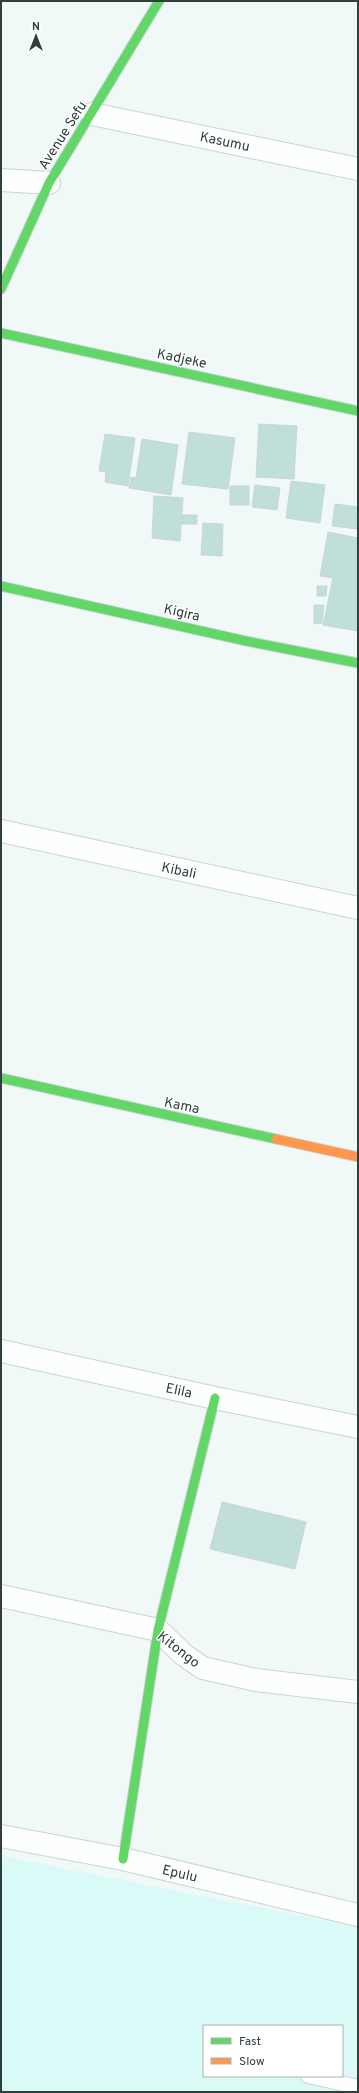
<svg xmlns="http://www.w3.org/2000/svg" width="359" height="2093" viewBox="0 0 359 2093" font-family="Overpass,sans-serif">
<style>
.built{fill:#d9faf6;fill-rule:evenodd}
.building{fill:#c0deda;stroke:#cad6d4}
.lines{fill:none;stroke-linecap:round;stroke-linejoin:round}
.lane-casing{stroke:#c9d5d3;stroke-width:16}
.street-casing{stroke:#c9d5d3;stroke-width:24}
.fast-casing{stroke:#c9d5d3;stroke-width:11}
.slow-casing{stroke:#c9d5d3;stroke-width:11}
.lane{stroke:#fdfefe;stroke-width:14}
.street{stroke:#fdfefe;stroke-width:22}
.fast{stroke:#63d668;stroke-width:9}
.slow{stroke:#ff974d;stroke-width:9}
.labels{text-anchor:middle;stroke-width:3;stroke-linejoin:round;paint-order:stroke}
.street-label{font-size:14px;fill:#2e3f3c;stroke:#fff}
</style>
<rect width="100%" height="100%" fill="#f0f9f8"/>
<path class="built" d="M 1,1856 L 358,1927 L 358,2092 L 1,2092 ZM 204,2026 L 342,2026 L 342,2076 L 204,2076 Z"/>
<g class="building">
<path d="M 259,424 L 297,426 L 294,479 L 256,477 Z"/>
<path d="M 189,432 L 235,438 L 228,489 L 182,484 Z"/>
<path d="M 105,434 L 135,438 L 128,486 L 105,482 L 106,472 L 99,471 Z"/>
<path d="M 142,439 L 178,445 L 171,495 L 129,488 L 131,477 L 136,478 Z"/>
<path d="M 291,481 L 325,485 L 320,523 L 286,518 Z"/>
<path d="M 255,485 L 280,488 L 277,510 L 252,507 Z"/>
<rect x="230" y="486" width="19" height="19"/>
<path d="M 154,496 L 183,498 L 180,541 L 152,538 Z"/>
<path d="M 335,504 L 358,507 L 358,529 L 332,526 Z"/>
<rect x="182" y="515" width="15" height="9"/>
<path d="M 203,523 L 223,524 L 222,556 L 201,555 Z"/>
<path d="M 328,532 L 358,538 L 358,631 L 323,625 L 333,578 L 320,576 Z"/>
<path d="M 317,586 L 327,586 L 326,596 L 317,596 Z"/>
<path d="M 314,605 L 324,605 L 322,623 L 314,624 Z"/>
<path d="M 222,1502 L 306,1522 L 295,1569 L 210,1549 Z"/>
</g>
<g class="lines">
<g class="lane-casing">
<path id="lane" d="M 308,2076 L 358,2087"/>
</g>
<g class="street-casing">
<g id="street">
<path d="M 92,114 L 358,169"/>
<path d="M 1,180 L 49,183"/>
<path d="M 1,831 L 358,908"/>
<path d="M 1,1351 L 215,1398 L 358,1427"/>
<path d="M 1,1596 L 158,1630 L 184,1655 L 203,1668 L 256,1680 L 358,1692"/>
<path d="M 1,1836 L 123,1859 L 358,1915"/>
</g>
</g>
<g class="fast-casing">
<g id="fast">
<path d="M 1,289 L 49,183 L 159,1"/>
<path d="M 1,333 L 358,411"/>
<path d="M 1,586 L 246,641 L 358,663"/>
<path d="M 1,1078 L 276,1139"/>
<path d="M 123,1859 L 158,1630 L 215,1398"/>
</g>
</g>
<g class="slow-casing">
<path id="slow" d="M 276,1139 L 358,1157"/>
</g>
<use href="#lane" class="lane"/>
<use href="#street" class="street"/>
<use href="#fast" class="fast"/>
<use href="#slow" class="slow"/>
</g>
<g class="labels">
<g class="street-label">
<text transform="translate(62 135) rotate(-58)" y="5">Avenue Sefu</text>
<text transform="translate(225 141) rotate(12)" y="5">Kasumu</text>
<text transform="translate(182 358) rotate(12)" y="5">Kadjeke</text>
<text transform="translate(182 612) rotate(13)" y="5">Kigira</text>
<text transform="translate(179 870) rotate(12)" y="5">Kibali</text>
<text transform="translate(182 1105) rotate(12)" y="5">Kama</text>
<text transform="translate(179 1390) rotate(12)" y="5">Elila</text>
<text transform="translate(179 1649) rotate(38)" y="5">Kitongo</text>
<text transform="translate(180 1873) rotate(13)" y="5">Epulu</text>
</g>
</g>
<rect width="359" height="2093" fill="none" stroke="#2e3f3c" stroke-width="4"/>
<rect x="203" y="2025" width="140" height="52" fill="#ffffff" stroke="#abb2b1"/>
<rect x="211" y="2038" width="20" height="6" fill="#63d668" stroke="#abb2b1"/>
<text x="239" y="2045" font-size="12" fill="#2e3f3c">Fast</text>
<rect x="211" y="2058" width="20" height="6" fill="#ff974d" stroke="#abb2b1"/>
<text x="239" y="2065" font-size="12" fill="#2e3f3c">Slow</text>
<g transform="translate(36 36)" stroke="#ffffff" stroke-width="3" paint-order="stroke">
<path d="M0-3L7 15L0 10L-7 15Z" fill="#2e3f3c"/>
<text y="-6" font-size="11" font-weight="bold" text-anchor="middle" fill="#2e3f3c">N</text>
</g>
</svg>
